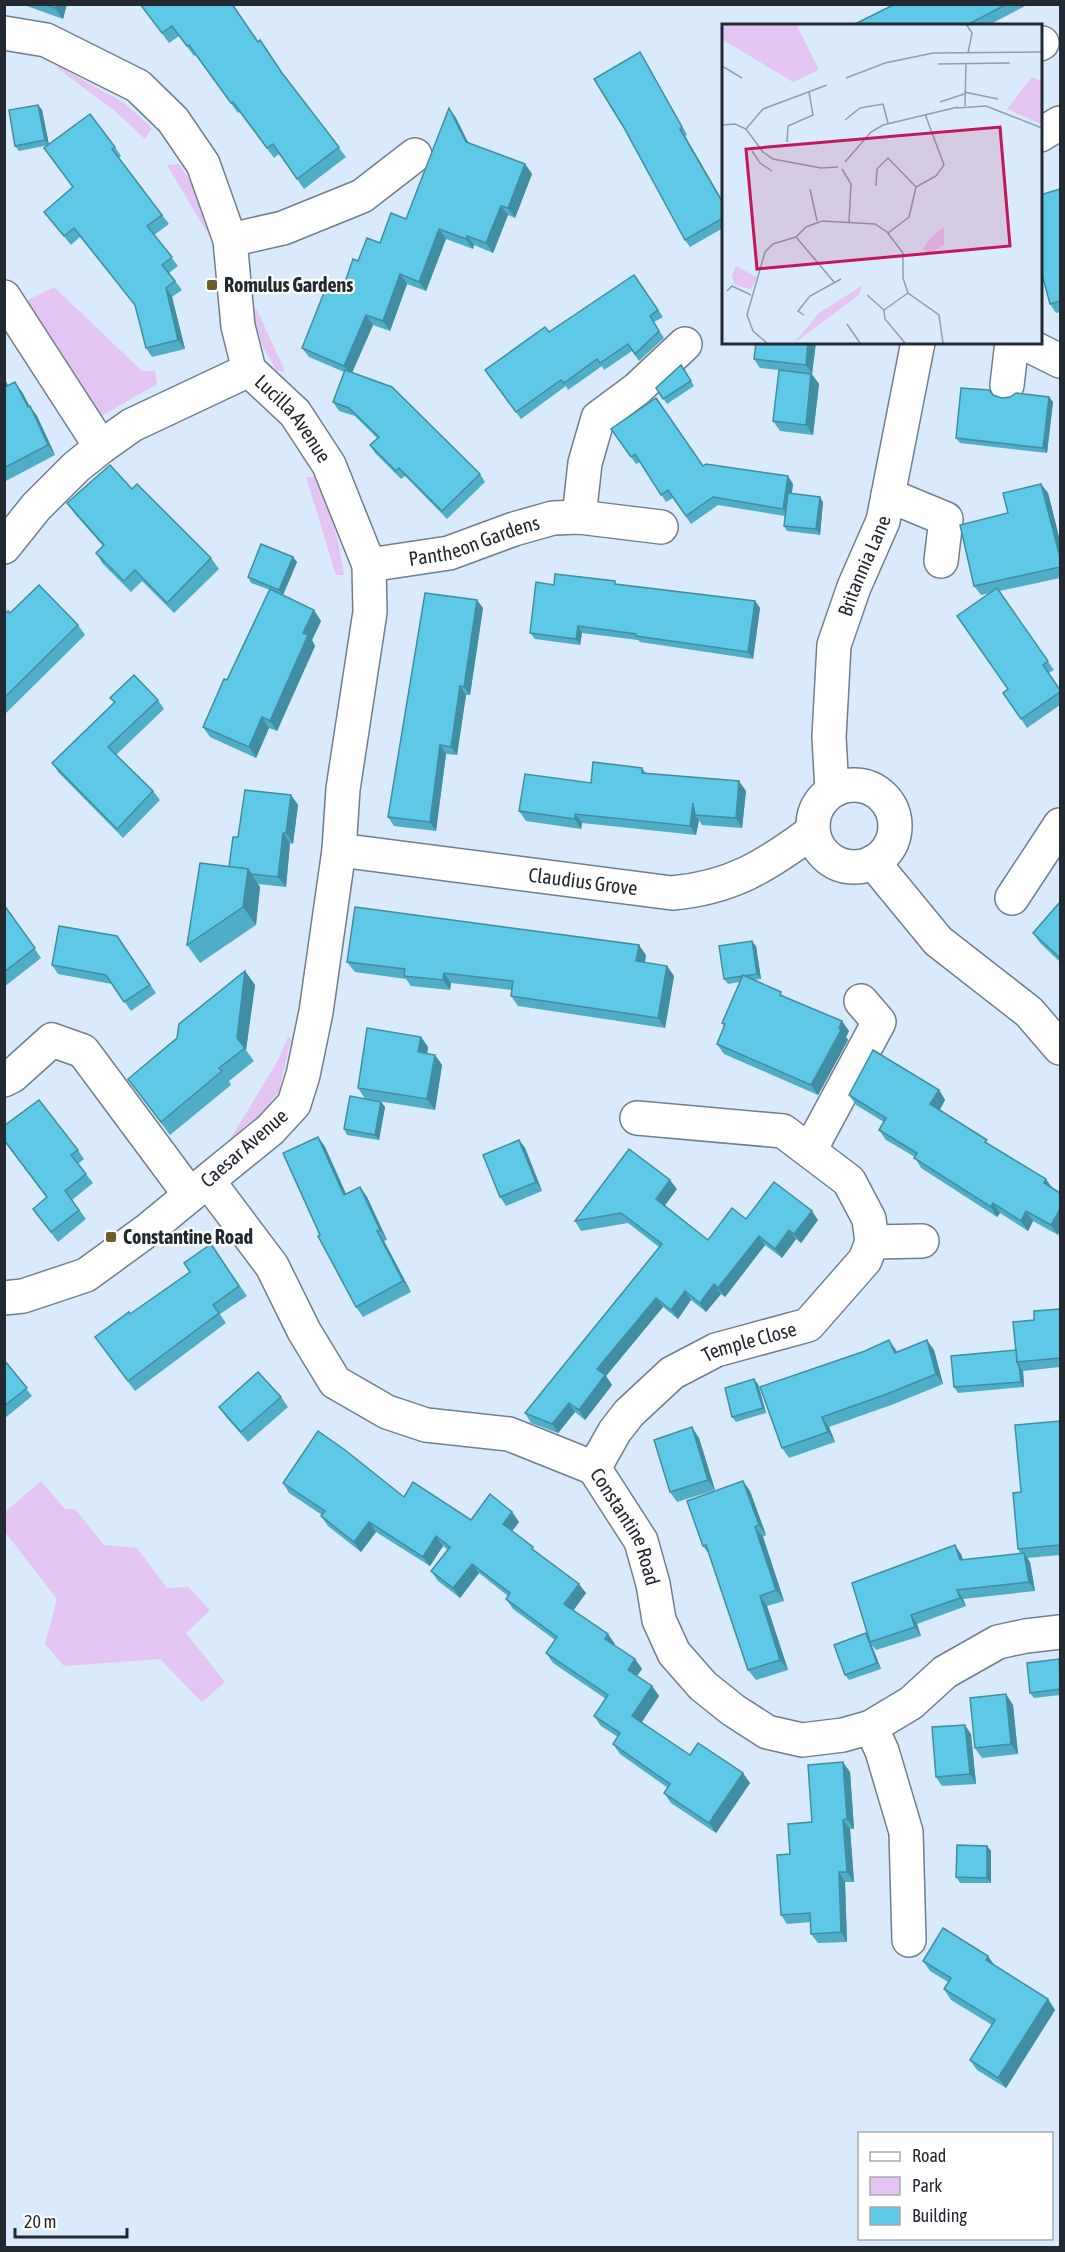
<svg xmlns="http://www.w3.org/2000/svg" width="1065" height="2252" viewBox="0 0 1065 2252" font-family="'Asap Condensed',sans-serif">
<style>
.green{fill:#e3c4f3}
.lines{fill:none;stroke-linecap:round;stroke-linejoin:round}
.minor-casing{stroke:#707e8e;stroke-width:36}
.minor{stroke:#fff;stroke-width:33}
.wall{fill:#50adc6}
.shaded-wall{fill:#418da1}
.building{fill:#5dc9e6;stroke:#418da1;stroke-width:1.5}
.poi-dot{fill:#6e5d2b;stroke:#fff;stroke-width:2}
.labels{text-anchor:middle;stroke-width:4.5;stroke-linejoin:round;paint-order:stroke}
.poi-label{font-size:20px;font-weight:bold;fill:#232930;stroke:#fff;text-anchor:start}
.street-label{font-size:20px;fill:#232930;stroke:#fff}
.inset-road{fill:none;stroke:#909daa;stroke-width:1.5}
.view{fill:#c2185b;fill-opacity:0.15;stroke:#c2185b;stroke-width:3}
.inset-edge{fill:none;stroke:#232930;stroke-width:3}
</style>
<rect width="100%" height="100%" fill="#d9eafc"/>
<g class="green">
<path d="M 58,66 L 124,103 L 152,128 L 145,139 L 115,111 L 57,68 Z"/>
<path d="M 179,164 L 191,182 L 208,234 L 167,165 Z"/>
<path d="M 54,287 L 142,371 L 155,371 L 157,384 L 100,417 L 26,301 Z"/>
<path d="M 257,310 L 285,371 L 277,371 L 262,345 L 253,312 Z"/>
<path d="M 306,477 L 315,477 C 330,509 339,539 344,575 L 336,575 Z"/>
<path d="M 288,1037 L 291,1039 L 279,1091 L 244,1137 L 225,1148 L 277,1062 Z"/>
<path d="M 41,1481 L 65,1509 L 75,1509 L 104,1545 L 137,1548 L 167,1588 L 188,1587 L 210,1610 L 186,1633 L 225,1682 L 202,1702 L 160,1659 L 64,1666 L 45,1644 L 57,1599 L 5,1532 L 5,1512 Z"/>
</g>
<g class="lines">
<g class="minor-casing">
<g id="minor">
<path id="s1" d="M 4,33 L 46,40 L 138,86 L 173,120 L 203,164 L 230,240 L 238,326 L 249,370 L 295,413 L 329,465 L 369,565 L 370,612 L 343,789 L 339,850 L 316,1012 L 303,1075 L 294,1104 L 270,1130 L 217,1173 L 149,1229 L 86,1275 L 23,1296 L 4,1298"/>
<path d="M 1040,44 L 1042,43"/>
<path d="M 1040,135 L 1060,123"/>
<path d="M 230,240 L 283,228 L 362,196 L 415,155"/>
<path d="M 4,297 L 101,447"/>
<path d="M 1013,342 L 1024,343 L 1060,361"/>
<path d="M 1007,385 L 1012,342"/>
<path d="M 888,495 L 946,519 L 941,561"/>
<path d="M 579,517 L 585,463 L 598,418 L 637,389 L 685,344"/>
<path d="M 4,547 L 36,507 L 76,467 L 101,447 L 132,425 L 249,370"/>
<path id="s2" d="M 369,565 L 449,553 L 514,529 L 553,518 L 579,517 L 661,527"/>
<circle cx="854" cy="826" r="41"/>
<path id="s3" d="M 832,791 L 829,737 L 834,645 L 854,587 L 883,521 L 918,342"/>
<path id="s4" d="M 339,850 L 672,893 C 731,888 766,866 813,831"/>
<path d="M 873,862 L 938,941 L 1029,1012 L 1060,1048"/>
<path d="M 1012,898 L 1060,825"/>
<path d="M 4,1080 L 12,1076 L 52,1040 L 83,1051 L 190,1195"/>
<path d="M 810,1150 L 879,1022 L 861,1001"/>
<path id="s5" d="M 208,1181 L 272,1266 L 304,1331 L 335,1382 L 387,1412 L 426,1425 L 509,1434 L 594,1468 L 641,1541 L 653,1584 L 659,1620 L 674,1653 L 703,1686 L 733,1710 L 767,1732 L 802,1740 L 843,1735 L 871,1727 L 911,1703 L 945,1672 L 998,1642 L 1026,1636 L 1060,1632"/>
<path d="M 872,1242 L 922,1241"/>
<path id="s6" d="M 594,1468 L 615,1431 L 629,1413 L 672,1373 L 716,1350 L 808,1325 L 865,1260 L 872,1242 L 869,1219 L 849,1181 L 783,1131 L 637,1118"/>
<path d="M 871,1727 L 882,1751 L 906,1832 L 909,1940"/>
</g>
</g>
<use href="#minor" class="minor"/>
</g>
<g class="wall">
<path d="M 21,4 L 67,4 L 63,19 Z"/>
<path d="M 140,4 L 258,42 L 346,157 L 304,189 L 279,154 L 274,158 L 240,112 L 238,113 L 196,55 L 194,56 L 179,36 L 169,43 Z"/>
<path d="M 895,4 L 1029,4 L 987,26 L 851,26 Z"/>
<path d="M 645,60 L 687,135 L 685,136 L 723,202 L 723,228 L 690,247 L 685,240 Z"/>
<path d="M 38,105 L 42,110 L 49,145 L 115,147 L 121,156 L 119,158 L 169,224 L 154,235 L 178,266 L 169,273 L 182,290 L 172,297 L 185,349 L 152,357 L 146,348 L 136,306 L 80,237 L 71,245 L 44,212 L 72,187 L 49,145 L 19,151 L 15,146 Z"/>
<path d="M 449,108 L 456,118 L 468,143 L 525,164 L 532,174 L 515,218 L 508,215 L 493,253 L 474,245 L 473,249 L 446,239 L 426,291 L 407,284 L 390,331 L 373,325 L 352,373 L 480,474 L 485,482 L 447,519 L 405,476 L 401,479 L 375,453 L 370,445 L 377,438 L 355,416 L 339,411 L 333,402 L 344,372 L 309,357 L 302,348 L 344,285 L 358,261 L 406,219 Z"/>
<path d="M 1060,189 L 1060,312 L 1056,313 L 1050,304 Z"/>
<path d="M 634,275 L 663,317 L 654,322 L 664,338 L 639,361 L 632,351 L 604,370 L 602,366 L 568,390 L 566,386 L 521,419 L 485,370 L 549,332 Z"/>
<path d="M 816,342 L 812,374 L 819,384 L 813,435 L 780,431 L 773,421 L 789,371 L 760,368 L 754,359 Z"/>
<path d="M 681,365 L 694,386 L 667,404 L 656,388 Z"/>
<path d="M 4,377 L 8,385 L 22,392 L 30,407 L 37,416 L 55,455 L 4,482 Z"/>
<path d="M 1049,397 L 1053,402 L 1047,453 L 960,443 L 956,438 L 1002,398 Z"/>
<path d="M 611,429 L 703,466 L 793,484 L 792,493 L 823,502 L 820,535 L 787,531 L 784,526 L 785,516 L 718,505 L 691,524 L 673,498 L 666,502 L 640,462 L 636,464 Z"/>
<path d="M 1041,484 L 1048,493 L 1060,541 L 1060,578 L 999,591 L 1054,670 L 1049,673 L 1060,690 L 1060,705 L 1027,728 L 1003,693 L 1008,689 L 990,593 L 981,595 L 974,586 L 1008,513 Z"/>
<path d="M 132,489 L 211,558 L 219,569 L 174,613 L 142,581 L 131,592 L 103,564 L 96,553 L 103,546 L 74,513 L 67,503 Z"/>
<path d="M 293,557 L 297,562 L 283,595 L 321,621 L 312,640 L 315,646 L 277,731 L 269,728 L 256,758 L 210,737 L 203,727 L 227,680 L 270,590 L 251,583 L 248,577 Z"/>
<path d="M 617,584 L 755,601 L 760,608 L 753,659 L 640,642 L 638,640 L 582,633 L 580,645 L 535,639 L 530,633 L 554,585 Z"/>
<path d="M 483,608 L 470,695 L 466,695 L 457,755 L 446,754 L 436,831 L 394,826 L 388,817 Z"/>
<path d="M 10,613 L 78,625 L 85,635 L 4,715 L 4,614 Z"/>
<path d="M 110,698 L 158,700 L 164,709 L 116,755 L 153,791 L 160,800 L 123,838 L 59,773 L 52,763 L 114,703 Z"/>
<path d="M 642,768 L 647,774 L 746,791 L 742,828 L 702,825 L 699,820 L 696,835 L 582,823 L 581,829 L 526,821 L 519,811 L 591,783 Z"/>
<path d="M 291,795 L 298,805 L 293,844 L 290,843 L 286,887 L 258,884 L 260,887 L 256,925 L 200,963 L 187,945 L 229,867 L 238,837 Z"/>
<path d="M 1060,902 L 1060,962 L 1040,943 L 1033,933 Z"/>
<path d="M 4,905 L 41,958 L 4,987 Z"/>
<path d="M 117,936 L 156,993 L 131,1011 L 112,984 L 58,974 L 52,965 Z"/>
<path d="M 756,946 L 761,979 L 754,980 L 849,1031 L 846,1037 L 848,1040 L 818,1095 L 724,1054 L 717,1044 L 724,1026 L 722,1023 L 740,982 L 728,984 L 724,979 Z"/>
<path d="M 646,955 L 645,963 L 667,966 L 674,976 L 665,1028 L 518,1006 L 511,996 L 512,990 L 451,983 L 450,990 L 411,986 L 406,979 L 355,972 L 347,962 Z"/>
<path d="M 245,971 L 255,985 L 246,1050 L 254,1061 L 229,1081 L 231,1085 L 170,1135 L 128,1079 L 177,1038 Z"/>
<path d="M 421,1037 L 428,1047 L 427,1054 L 435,1055 L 442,1065 L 435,1110 L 365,1099 L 358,1088 Z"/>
<path d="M 939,1090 L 945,1100 L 940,1110 L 990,1145 L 1046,1179 L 1058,1235 L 1033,1221 L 1028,1231 L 1000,1213 L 997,1217 L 921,1168 L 915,1157 L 886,1140 L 879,1130 L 884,1122 L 856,1105 L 849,1095 Z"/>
<path d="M 381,1102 L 385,1107 L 379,1140 L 347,1135 L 344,1129 Z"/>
<path d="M 318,1137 L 325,1147 L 346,1194 L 360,1187 L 367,1197 L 387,1240 L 384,1241 L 411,1292 L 363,1317 L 356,1307 L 320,1235 Z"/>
<path d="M 519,1140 L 525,1148 L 542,1191 L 506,1206 L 500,1197 Z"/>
<path d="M 4,1141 L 78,1150 L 84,1159 L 78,1164 L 93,1183 L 72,1200 L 86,1219 L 58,1242 L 33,1209 L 47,1198 Z"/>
<path d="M 677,1189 L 665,1205 L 708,1240 L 746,1219 L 818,1220 L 801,1243 L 796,1239 L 782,1258 L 765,1245 L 725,1297 L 721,1294 L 706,1312 L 691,1300 L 678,1319 L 663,1307 L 606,1376 L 612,1385 L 585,1420 L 575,1412 L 558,1433 L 531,1423 L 525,1413 L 659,1247 L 628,1223 L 581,1231 L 575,1221 Z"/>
<path d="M 211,1244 L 247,1296 L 220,1314 L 226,1323 L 135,1391 L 102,1347 L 130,1314 L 190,1272 Z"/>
<path d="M 1060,1309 L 1060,1367 L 1023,1371 L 1024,1387 L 958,1393 L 954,1387 L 1016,1350 L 1034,1320 Z"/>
<path d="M 896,1350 L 897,1352 L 934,1350 L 943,1384 L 894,1404 L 829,1427 L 835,1442 L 789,1458 L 782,1448 Z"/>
<path d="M 4,1360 L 32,1396 L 4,1419 Z"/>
<path d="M 758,1384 L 766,1413 L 736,1422 L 732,1417 Z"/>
<path d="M 281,1397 L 288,1407 L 248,1442 L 226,1417 L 219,1407 Z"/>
<path d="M 1060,1421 L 1060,1555 L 1027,1558 L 1030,1562 L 1035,1591 L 963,1599 L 966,1606 L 917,1624 L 921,1636 L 876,1650 L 872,1645 L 881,1669 L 849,1680 L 845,1675 L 866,1633 L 869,1636 L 961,1554 L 963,1560 L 1021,1554 L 1018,1549 L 1021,1492 Z"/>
<path d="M 699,1438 L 715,1490 L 677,1502 L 670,1492 Z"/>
<path d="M 283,1483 L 404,1497 L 471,1520 L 512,1512 L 519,1522 L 512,1531 L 586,1593 L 573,1610 L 615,1644 L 614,1645 L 635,1659 L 642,1669 L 637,1676 L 652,1686 L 659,1696 L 642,1722 L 690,1755 L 750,1783 L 716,1833 L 671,1803 L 664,1793 L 668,1788 L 620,1754 L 613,1744 L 618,1737 L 601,1726 L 594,1716 L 606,1699 L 553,1663 L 546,1653 L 555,1640 L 513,1609 L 506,1599 L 508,1596 L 479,1573 L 460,1598 L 438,1581 L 431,1571 L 448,1550 L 443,1546 L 430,1566 L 376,1532 L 361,1552 L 328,1526 L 321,1516 L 322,1515 L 289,1493 Z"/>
<path d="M 750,1491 L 766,1535 L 763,1537 L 784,1601 L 767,1606 L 788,1670 L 756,1680 L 748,1670 L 709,1554 L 703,1546 Z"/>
<path d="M 1060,1662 L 1060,1695 L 1034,1698 L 1030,1693 Z"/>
<path d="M 1013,1705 L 1018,1754 L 982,1758 L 975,1748 Z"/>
<path d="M 971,1734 L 976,1784 L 942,1786 L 936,1777 Z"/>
<path d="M 850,1772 L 854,1829 L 850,1829 L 854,1882 L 845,1882 L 847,1942 L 818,1943 L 811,1934 L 811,1922 L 787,1924 L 781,1915 L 812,1822 Z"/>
<path d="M 987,1846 L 991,1851 L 991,1883 L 960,1883 L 956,1877 Z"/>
<path d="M 923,1961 L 995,1966 L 1048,1999 L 1055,2010 L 1006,2088 L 977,2070 L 970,2060 L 992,2025 L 951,2000 L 944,1989 L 948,1982 L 930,1971 Z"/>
</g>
<g class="shaded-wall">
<path d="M 57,4 L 67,4 L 63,19 L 55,8 Z"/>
<path d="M 640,52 L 645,60 L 687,135 L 682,127 Z"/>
<path d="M 38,105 L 42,110 L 49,145 L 45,140 Z"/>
<path d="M 449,108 L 456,118 L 473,152 L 466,142 Z"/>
<path d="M 680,129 L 685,136 L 723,202 L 723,203 Z"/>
<path d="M 525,164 L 532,174 L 515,218 L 508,208 Z"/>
<path d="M 501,206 L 508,215 L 493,253 L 486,243 Z"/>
<path d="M 439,229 L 446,239 L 426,291 L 419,282 Z"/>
<path d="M 467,236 L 474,245 L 473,249 L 466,239 Z"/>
<path d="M 400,274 L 407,284 L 390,331 L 383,321 Z"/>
<path d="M 166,288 L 172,297 L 185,349 L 178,340 Z"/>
<path d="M 366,315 L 373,325 L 351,375 L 344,366 Z"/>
<path d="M 808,342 L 816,342 L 812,374 L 806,365 Z"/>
<path d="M 811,374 L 819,384 L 813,435 L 806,425 Z"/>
<path d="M 4,377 L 12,397 L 4,384 Z"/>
<path d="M 15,382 L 22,392 L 35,417 L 28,407 Z"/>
<path d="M 1049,397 L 1053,402 L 1047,453 L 1043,448 Z"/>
<path d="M 30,406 L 37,416 L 55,455 L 48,445 Z"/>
<path d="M 788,476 L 793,484 L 788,516 L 783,509 Z"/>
<path d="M 1041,484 L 1048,493 L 1060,541 L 1060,557 Z"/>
<path d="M 820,497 L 823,502 L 820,535 L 816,529 Z"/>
<path d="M 293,557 L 297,562 L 283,595 L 279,590 Z"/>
<path d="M 477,600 L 483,608 L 470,695 L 464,687 Z"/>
<path d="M 755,601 L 760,608 L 753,659 L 748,652 Z"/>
<path d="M 314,610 L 321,621 L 312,640 L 315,646 L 277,731 L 270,721 L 303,633 Z"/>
<path d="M 578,626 L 582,633 L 580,645 L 576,639 Z"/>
<path d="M 460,686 L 466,695 L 457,755 L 451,747 Z"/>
<path d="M 262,717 L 269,728 L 256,758 L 249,747 Z"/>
<path d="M 440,745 L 446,754 L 436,831 L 430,822 Z"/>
<path d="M 739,781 L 746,791 L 742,828 L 736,818 Z"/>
<path d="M 291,795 L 298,805 L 293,844 L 286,833 Z"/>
<path d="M 693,803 L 695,815 L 699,820 L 696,835 L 690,826 Z"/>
<path d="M 575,814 L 582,823 L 581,829 L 575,819 Z"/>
<path d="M 283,833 L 290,843 L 286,887 L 278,877 Z"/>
<path d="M 248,869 L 260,887 L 256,925 L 243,907 Z"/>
<path d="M 752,941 L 756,946 L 761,979 L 757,974 Z"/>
<path d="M 639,945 L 646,955 L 643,972 L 636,961 Z"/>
<path d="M 667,966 L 674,976 L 665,1028 L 658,1018 Z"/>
<path d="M 245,971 L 255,985 L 246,1050 L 237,1038 Z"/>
<path d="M 444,973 L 451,983 L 450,990 L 443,980 Z"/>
<path d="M 842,1021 L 849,1031 L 846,1037 L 848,1040 L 818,1095 L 811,1085 Z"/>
<path d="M 421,1037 L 428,1047 L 426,1063 L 418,1052 Z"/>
<path d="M 435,1055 L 442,1065 L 435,1110 L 427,1099 Z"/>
<path d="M 939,1090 L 945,1100 L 937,1114 L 930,1104 Z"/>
<path d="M 381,1102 L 385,1107 L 379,1140 L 375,1135 Z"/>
<path d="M 318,1137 L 325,1147 L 351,1205 L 344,1195 Z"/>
<path d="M 519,1140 L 525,1148 L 542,1191 L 536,1182 Z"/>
<path d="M 1046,1179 L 1053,1189 L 1044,1183 Z"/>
<path d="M 670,1180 L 677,1189 L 663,1208 L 656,1199 Z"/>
<path d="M 360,1187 L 367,1197 L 387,1240 L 380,1230 Z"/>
<path d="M 993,1203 L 1000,1213 L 997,1217 L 991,1207 Z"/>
<path d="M 1060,1209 L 1060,1231 L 1058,1235 L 1051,1225 Z"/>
<path d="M 812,1211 L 818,1220 L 801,1243 L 794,1234 Z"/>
<path d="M 1026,1211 L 1033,1221 L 1028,1231 L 1021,1221 Z"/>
<path d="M 789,1230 L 796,1239 L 782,1258 L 775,1249 Z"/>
<path d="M 377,1231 L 384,1241 L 411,1292 L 403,1281 Z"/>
<path d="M 759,1236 L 765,1245 L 725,1297 L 718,1288 Z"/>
<path d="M 714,1284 L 721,1294 L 706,1312 L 700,1303 Z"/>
<path d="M 685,1291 L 691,1300 L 678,1319 L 671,1310 Z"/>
<path d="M 656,1298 L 663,1307 L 606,1376 L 612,1385 L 585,1420 L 579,1410 L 597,1369 Z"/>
<path d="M 889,1340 L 896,1350 L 902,1363 L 895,1353 Z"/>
<path d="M 927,1340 L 934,1350 L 943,1384 L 936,1374 Z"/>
<path d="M 1019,1366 L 1023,1371 L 1024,1387 L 1021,1382 Z"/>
<path d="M 754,1379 L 758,1384 L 766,1413 L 763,1408 Z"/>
<path d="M 569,1403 L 575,1412 L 558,1433 L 552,1424 Z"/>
<path d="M 822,1417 L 829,1427 L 835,1442 L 828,1432 Z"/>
<path d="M 692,1427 L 699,1438 L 715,1490 L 708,1480 Z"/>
<path d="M 743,1481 L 750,1491 L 766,1535 L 759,1525 Z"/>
<path d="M 512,1512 L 519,1522 L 510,1534 L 503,1524 Z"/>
<path d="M 369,1522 L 376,1532 L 361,1552 L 354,1542 Z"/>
<path d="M 755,1527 L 763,1537 L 784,1601 L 776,1590 Z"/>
<path d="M 436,1536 L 443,1546 L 430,1566 L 423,1557 Z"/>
<path d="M 955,1545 L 961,1554 L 966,1569 L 960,1560 Z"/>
<path d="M 1024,1553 L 1030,1562 L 1035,1591 L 1029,1582 Z"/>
<path d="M 472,1564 L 479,1573 L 460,1598 L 453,1588 Z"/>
<path d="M 579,1584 L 586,1593 L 571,1614 L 564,1604 Z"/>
<path d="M 957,1590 L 963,1599 L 966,1606 L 960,1598 Z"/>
<path d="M 760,1596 L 767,1606 L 788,1670 L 780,1660 Z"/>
<path d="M 911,1615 L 917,1624 L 921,1636 L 915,1627 Z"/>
<path d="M 866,1633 L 870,1638 L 870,1642 L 881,1669 L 877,1663 Z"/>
<path d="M 608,1634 L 615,1644 L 612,1649 L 605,1639 Z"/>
<path d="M 635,1659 L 642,1669 L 634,1679 L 628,1670 Z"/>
<path d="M 652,1686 L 659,1696 L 639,1726 L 632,1716 Z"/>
<path d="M 1006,1694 L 1013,1705 L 1018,1754 L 1011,1744 Z"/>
<path d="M 965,1725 L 971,1734 L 976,1784 L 970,1774 Z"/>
<path d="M 843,1762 L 850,1772 L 854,1829 L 847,1819 Z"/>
<path d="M 743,1773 L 750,1783 L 716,1833 L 709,1823 Z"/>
<path d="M 843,1820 L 850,1829 L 854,1882 L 847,1872 Z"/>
<path d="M 987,1846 L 991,1851 L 991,1883 L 987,1878 Z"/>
<path d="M 839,1872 L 845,1882 L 847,1942 L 841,1932 Z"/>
<path d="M 988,1956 L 995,1966 L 986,1960 Z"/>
<path d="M 1048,1999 L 1055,2010 L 1006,2088 L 998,2078 Z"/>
</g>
<g class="building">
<path d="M 44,4 L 57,4 L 55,8 Z"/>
<path d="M 140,4 L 232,4 L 258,42 L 260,40 L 282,73 L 339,147 L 297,179 L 273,144 L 267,148 L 233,102 L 231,103 L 189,45 L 187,46 L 172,26 L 162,33 Z"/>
<path d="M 895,4 L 1007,4 L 965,26 L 851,26 Z"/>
<path d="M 640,52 L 682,127 L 680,129 L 723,203 L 723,218 L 685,240 L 623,126 L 594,79 Z"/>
<path d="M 38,105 L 45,140 L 15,146 L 9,110 Z"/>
<path d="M 449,108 L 466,142 L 525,164 L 508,208 L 501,206 L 486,243 L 467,236 L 466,239 L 439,229 L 419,282 L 400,274 L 383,321 L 366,315 L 344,366 L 302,348 L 329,280 L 344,285 L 353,259 L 358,261 L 367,238 L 380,243 L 391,213 L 406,219 Z"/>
<path d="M 90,114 L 115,147 L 112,149 L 162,215 L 147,226 L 172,257 L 162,265 L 175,281 L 166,288 L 178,340 L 146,348 L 135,305 L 74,228 L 64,236 L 44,212 L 73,187 L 44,148 Z"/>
<path d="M 1060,189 L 1060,301 L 1050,304 L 1040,267 L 1040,195 Z"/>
<path d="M 634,275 L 658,310 L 650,316 L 659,331 L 635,354 L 628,344 L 600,363 L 597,359 L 564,383 L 561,380 L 516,412 L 485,370 L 545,327 L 549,332 Z"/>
<path d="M 756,342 L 808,342 L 806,365 L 754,359 Z"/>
<path d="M 681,365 L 691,381 L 663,399 L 656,388 Z"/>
<path d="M 345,370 L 392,387 L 480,474 L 442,511 L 399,468 L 396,471 L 370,445 L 379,437 L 349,408 L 333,402 Z"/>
<path d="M 779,370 L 811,374 L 806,425 L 773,421 Z"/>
<path d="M 15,382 L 28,407 L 30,406 L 48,445 L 4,468 L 4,384 L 5,387 Z"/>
<path d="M 961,388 L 989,390 L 993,395 L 1002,398 L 1010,397 L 1016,393 L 1049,397 L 1043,448 L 956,438 Z"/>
<path d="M 656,398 L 703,466 L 706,464 L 788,476 L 783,509 L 713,497 L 686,516 L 668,490 L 661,495 L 635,454 L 631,457 L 611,429 Z"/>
<path d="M 110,465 L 132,489 L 137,484 L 211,558 L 167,603 L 135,570 L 124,581 L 96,553 L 104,545 L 67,503 Z"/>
<path d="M 1041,484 L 1060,557 L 1060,567 L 974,586 L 960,525 L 1008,513 L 1003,493 Z"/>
<path d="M 788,493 L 820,497 L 816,529 L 784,526 Z"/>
<path d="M 261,544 L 293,557 L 279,590 L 248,577 Z"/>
<path d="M 555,574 L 615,581 L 615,584 L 755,601 L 748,652 L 636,636 L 636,634 L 578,626 L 576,639 L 530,633 L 536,582 L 554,585 Z"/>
<path d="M 39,585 L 78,625 L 4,698 L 4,614 L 8,611 L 10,613 Z"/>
<path d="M 997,588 L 1048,661 L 1043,665 L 1060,690 L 1060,692 L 1021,719 L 1003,693 L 1008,689 L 957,616 Z"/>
<path d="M 270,589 L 314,610 L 303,633 L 308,635 L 270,721 L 262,717 L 249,747 L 203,727 L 224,679 L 227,680 Z"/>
<path d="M 425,593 L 477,600 L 464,687 L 460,686 L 451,747 L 440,745 L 430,822 L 388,817 Z"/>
<path d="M 134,675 L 158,700 L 108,747 L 153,791 L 117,829 L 52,763 L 115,702 L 110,698 Z"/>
<path d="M 593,762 L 642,768 L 642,773 L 739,781 L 736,818 L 695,815 L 693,803 L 690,826 L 575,814 L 575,819 L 519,811 L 525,774 L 591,783 Z"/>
<path d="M 245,790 L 291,795 L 286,833 L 283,833 L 278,877 L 251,874 L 248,869 L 229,867 L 233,837 L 238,837 Z"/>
<path d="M 200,863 L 248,869 L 243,907 L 187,945 Z"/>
<path d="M 1060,902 L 1060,958 L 1033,933 Z"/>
<path d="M 4,905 L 35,948 L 4,972 Z"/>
<path d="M 355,907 L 639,945 L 636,961 L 667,966 L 658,1018 L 511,996 L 513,981 L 444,973 L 443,980 L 404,976 L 405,969 L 347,962 Z"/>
<path d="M 59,926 L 117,936 L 150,985 L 124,1002 L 106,975 L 52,965 Z"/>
<path d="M 752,941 L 757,974 L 745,976 L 743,975 L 742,976 L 724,979 L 719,946 Z"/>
<path d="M 245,971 L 237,1038 L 245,1048 L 219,1068 L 222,1071 L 161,1122 L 128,1079 L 177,1038 L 179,1024 Z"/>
<path d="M 743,975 L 781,992 L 780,995 L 842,1021 L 839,1028 L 841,1030 L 811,1085 L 717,1044 L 725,1024 L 722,1023 Z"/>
<path d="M 367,1028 L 421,1037 L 418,1052 L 435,1055 L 427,1099 L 358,1088 Z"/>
<path d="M 873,1050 L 939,1090 L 930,1104 L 987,1140 L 985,1142 L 1046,1179 L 1044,1183 L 1060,1193 L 1060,1209 L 1051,1225 L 1026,1211 L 1021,1221 L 993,1203 L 991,1207 L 914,1158 L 917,1153 L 879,1130 L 886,1118 L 849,1095 Z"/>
<path d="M 350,1096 L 381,1102 L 375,1135 L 344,1129 Z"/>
<path d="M 39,1100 L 78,1150 L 71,1155 L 86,1174 L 65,1191 L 79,1210 L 51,1232 L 33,1209 L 47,1197 L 4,1140 L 4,1126 Z"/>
<path d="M 318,1137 L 344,1195 L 360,1187 L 380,1230 L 377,1231 L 403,1281 L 356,1307 L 318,1236 L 320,1235 L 283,1153 Z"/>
<path d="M 519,1140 L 536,1182 L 500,1197 L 483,1155 Z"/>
<path d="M 629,1149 L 670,1180 L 656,1199 L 708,1240 L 732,1208 L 746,1219 L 774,1182 L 812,1211 L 794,1234 L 789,1230 L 775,1249 L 759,1236 L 718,1288 L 714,1284 L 700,1303 L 685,1291 L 671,1310 L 656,1298 L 597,1369 L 605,1375 L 579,1410 L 569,1403 L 552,1424 L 525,1413 L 662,1244 L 621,1213 L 575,1221 Z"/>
<path d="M 211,1244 L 239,1286 L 213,1305 L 219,1313 L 128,1381 L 95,1337 L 129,1312 L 130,1314 L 190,1272 L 184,1263 Z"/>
<path d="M 1060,1309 L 1060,1358 L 1017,1362 L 1013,1322 L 1034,1320 L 1034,1311 Z"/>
<path d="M 889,1340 L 895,1353 L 927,1340 L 936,1374 L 887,1394 L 822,1417 L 828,1432 L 782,1448 L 760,1387 L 865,1351 Z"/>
<path d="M 1016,1350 L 1017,1362 L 1019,1366 L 1021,1382 L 954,1387 L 951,1356 Z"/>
<path d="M 4,1360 L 27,1388 L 4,1406 Z"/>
<path d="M 258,1372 L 281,1397 L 241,1432 L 219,1407 Z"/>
<path d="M 754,1379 L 763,1408 L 732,1417 L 725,1388 Z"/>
<path d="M 1060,1421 L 1060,1545 L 1018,1549 L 1013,1493 L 1021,1492 L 1015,1425 Z"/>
<path d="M 692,1427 L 708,1480 L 670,1492 L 654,1440 Z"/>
<path d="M 318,1431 L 345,1450 L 404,1497 L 413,1482 L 471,1520 L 490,1494 L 512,1512 L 503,1524 L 533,1547 L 532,1549 L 579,1584 L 564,1604 L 608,1634 L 605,1639 L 635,1659 L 628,1670 L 652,1686 L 632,1716 L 690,1755 L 698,1743 L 743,1773 L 709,1823 L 664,1793 L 670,1784 L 613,1744 L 620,1733 L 594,1716 L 608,1695 L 546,1653 L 557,1637 L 506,1599 L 510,1593 L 472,1564 L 453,1588 L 431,1571 L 450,1547 L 436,1536 L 423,1557 L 369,1522 L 354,1542 L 321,1516 L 325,1511 L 283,1483 Z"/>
<path d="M 743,1481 L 759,1525 L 755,1527 L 776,1590 L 760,1596 L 780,1660 L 748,1670 L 706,1545 L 703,1546 L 687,1501 Z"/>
<path d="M 955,1545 L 960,1560 L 1024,1553 L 1029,1582 L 957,1590 L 960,1598 L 911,1615 L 915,1627 L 870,1642 L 852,1583 Z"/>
<path d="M 866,1633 L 877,1663 L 845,1675 L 834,1645 Z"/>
<path d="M 1059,1659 L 1060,1675 L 1060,1689 L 1030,1693 L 1027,1663 Z"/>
<path d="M 1006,1694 L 1011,1744 L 975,1748 L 970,1698 Z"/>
<path d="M 965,1725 L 970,1774 L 936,1777 L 932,1727 Z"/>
<path d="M 843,1762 L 847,1819 L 843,1820 L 847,1872 L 839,1872 L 841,1932 L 811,1934 L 810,1913 L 781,1915 L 777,1855 L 790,1854 L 788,1824 L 812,1822 L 808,1765 Z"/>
<path d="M 957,1845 L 987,1846 L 987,1878 L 956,1877 Z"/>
<path d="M 943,1928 L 988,1956 L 986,1960 L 1048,1999 L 998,2078 L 970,2060 L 995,2020 L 944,1989 L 951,1978 L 923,1961 Z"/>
</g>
<g class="poi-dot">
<rect x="206" y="279" width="12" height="12" rx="3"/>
<rect x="105" y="1231" width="12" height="12" rx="3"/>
</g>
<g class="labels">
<g class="poi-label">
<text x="224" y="292">Romulus Gardens</text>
<text x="123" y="1244">Constantine Road</text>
</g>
<g class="street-label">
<text dy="7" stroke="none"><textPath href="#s1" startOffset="526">Lucilla Avenue</textPath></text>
<text dy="7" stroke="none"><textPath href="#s2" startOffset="108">Pantheon Gardens</textPath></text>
<text dy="7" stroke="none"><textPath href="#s3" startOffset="231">Britannia Lane</textPath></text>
<text dy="7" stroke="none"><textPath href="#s4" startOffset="246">Claudius Grove</textPath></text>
<text transform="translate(244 1148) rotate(-41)" y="7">Caesar Avenue</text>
<text dy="7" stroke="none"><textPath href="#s6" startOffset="208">Temple Close</textPath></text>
<text dy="7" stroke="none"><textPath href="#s5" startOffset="582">Constantine Road</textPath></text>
</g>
</g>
<g transform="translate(722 24)">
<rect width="320" height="320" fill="#d9eafc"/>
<path d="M 0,0 L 74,0 L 97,46 L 71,58 L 0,15 ZM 310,53 L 319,57 L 319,100 L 285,85 ZM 222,203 L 222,221 L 206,230 L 201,225 L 208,214 ZM 14,242 L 35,253 L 29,265 L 13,261 L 10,252 ZM 141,261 L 136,272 L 72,319 L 97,289 Z" fill="#e3c4f3"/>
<path class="inset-road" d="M 244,0 L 250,9 L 246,29M 216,40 L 288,39M 0,42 L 20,54M 124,54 L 163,39 L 211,29 L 320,28M 242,68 L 276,75M 218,78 L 242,70M 243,82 L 244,39M 235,84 L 264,82 L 320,104M 123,96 L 138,84 L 161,80 L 166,99M 0,101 L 13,100 L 24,105 L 41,128 L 51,135 L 99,144 L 116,143M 24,105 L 41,85 L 105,61M 65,118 L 66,102 L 91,91 L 87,68M 30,127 L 38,139 L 50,147M 123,138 L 149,108 L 161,101 L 236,83M 120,145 L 129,160 L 127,198M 154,162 L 155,145 L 166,134 L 194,163M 88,165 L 95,197M 166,209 L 187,193 L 194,163 L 214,152 L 222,141 L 203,90M 74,213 L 112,258M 5,267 L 10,262 L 29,271M 145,271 L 162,286 L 163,295 L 183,319M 162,286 L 186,269M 82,291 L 76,287 L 88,272 L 119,255M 125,300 L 138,319M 45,319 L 31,307 L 25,291 L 43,228 L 51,220 L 74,213 L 84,203 L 100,197 L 153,200 L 165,208 L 181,229 L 181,254 L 186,269 L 217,291 L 221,319"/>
<path class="view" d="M 278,103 L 288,222 L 35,245 L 24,125 Z"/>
<rect width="320" height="320" class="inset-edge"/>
</g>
<rect width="1065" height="2252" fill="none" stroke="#232930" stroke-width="12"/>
<rect x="858" y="2132" width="195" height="108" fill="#ffffff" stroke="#a7a9ac" stroke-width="1.5"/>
<rect x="870" y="2152" width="30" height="9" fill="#ffffff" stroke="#a7a9ac" stroke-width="1.5"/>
<text x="912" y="2162" font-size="18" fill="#232930">Road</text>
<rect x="870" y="2177" width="30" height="18" fill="#e3c4f3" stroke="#a7a9ac" stroke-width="1.5"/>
<text x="912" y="2192" font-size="18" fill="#232930">Park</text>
<rect x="870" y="2207" width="30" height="18" fill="#5dc9e6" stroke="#a7a9ac" stroke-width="1.5"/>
<text x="912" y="2222" font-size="18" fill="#232930">Building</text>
<path d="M15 2228v9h112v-9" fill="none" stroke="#232930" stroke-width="3"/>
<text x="24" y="2228" font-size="18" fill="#232930" stroke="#ffffff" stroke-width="4.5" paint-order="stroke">20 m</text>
</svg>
